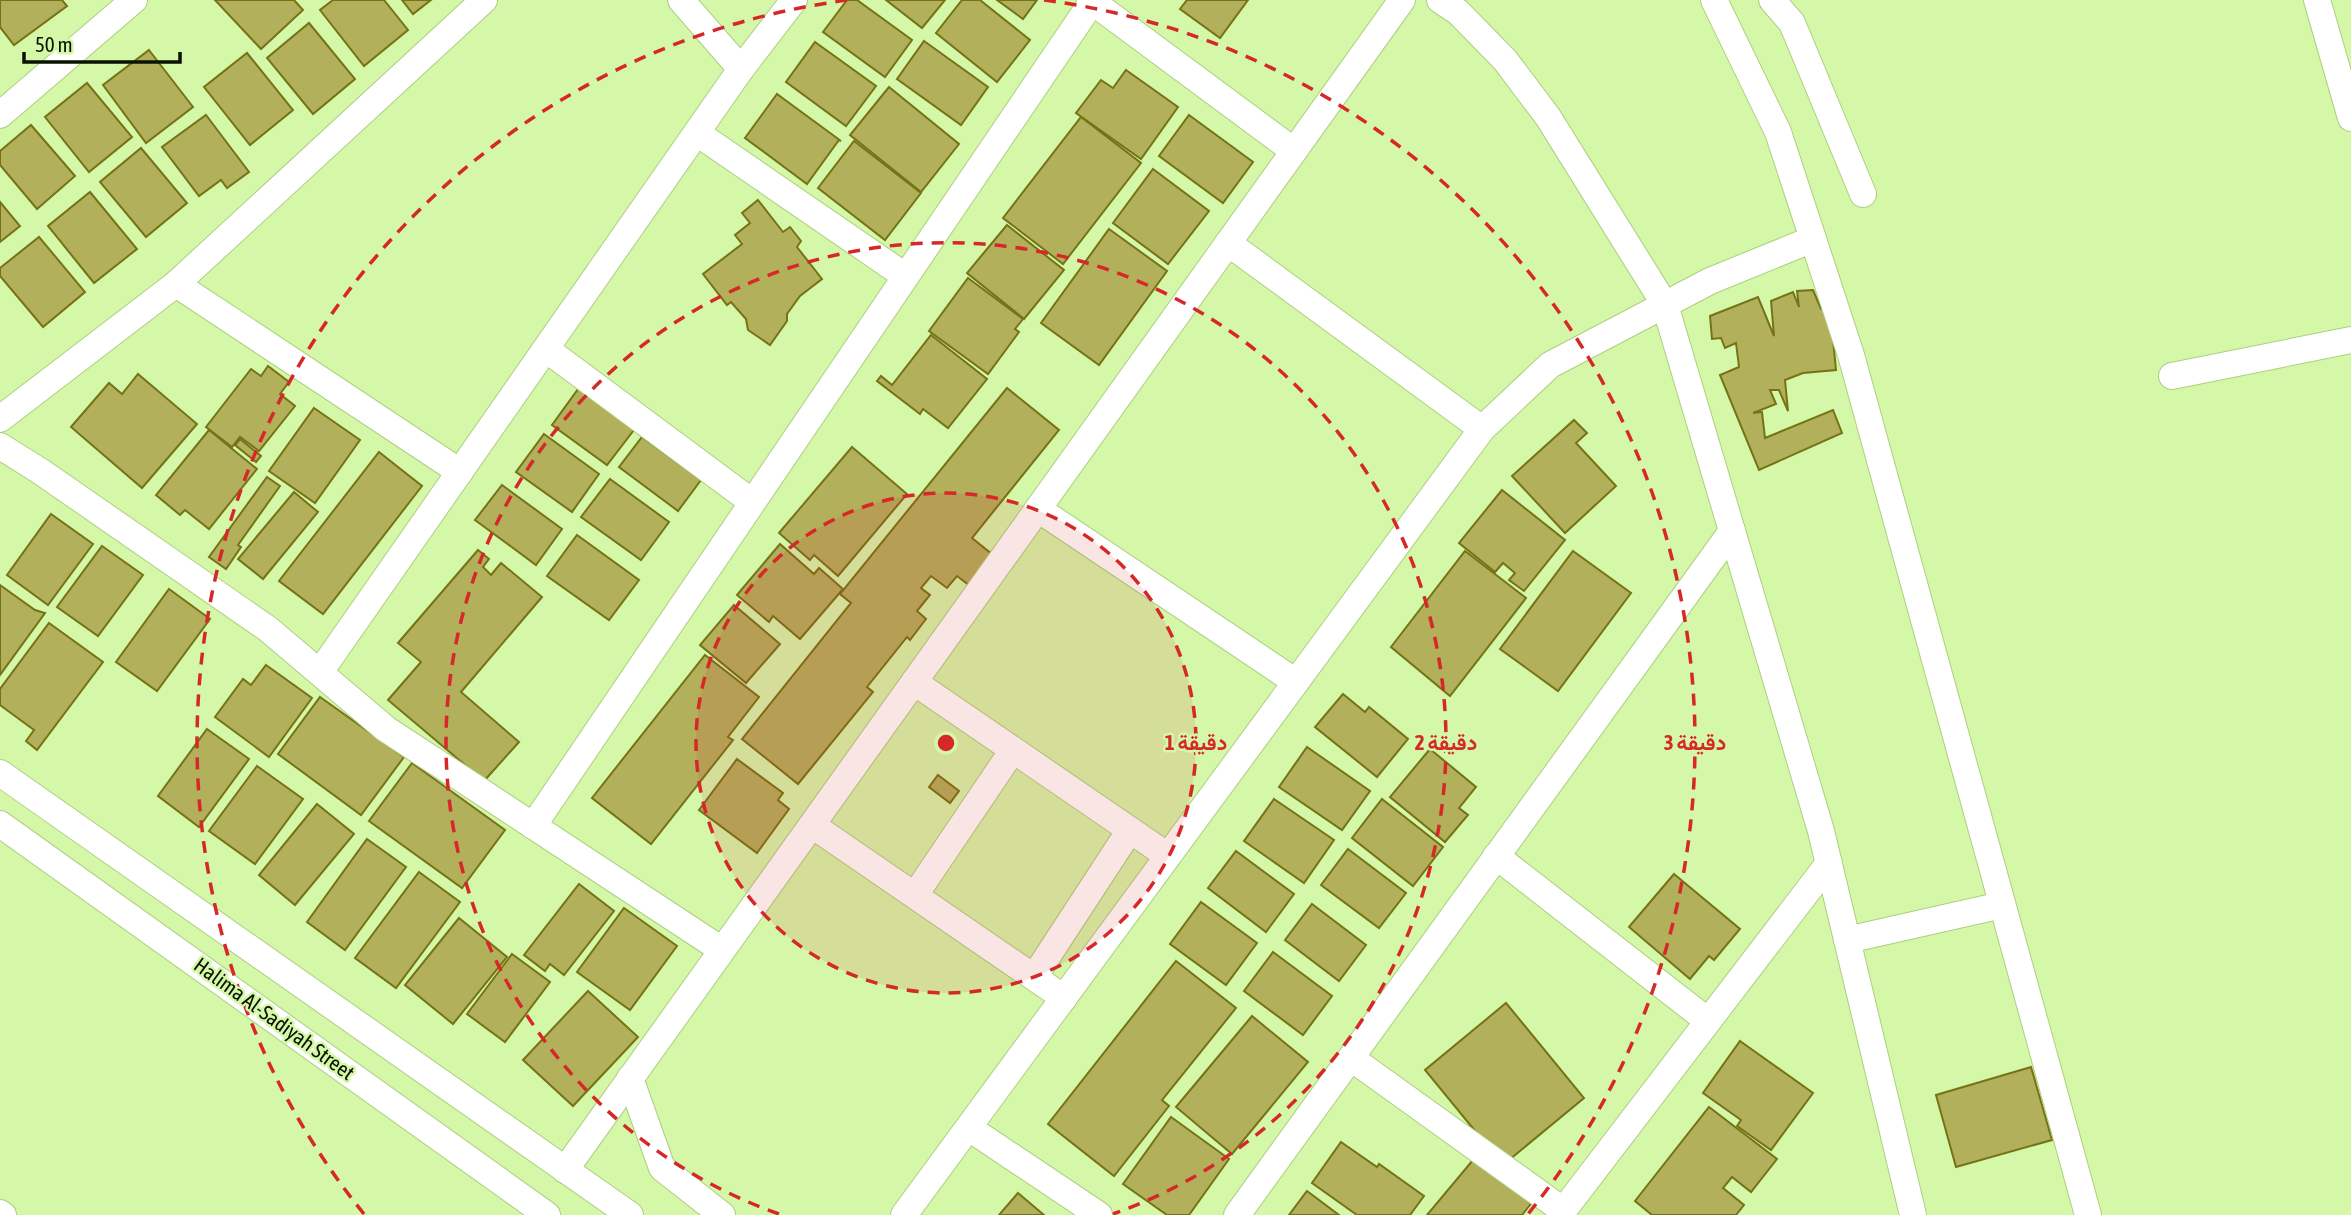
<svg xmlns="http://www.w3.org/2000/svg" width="2351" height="1215" viewBox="0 0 2351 1215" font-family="'Asap Condensed',Vazirmatn,sans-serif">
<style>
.building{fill:#b2b05b;stroke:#757315;stroke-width:2}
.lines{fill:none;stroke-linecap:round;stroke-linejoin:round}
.minor-casing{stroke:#adcf81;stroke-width:28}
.minor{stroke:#fff;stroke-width:26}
.ring{fill:none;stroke:#d62828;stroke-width:3.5;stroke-dasharray:12 9}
.labels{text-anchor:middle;stroke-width:5;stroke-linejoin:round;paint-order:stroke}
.street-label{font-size:21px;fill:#091300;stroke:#d4f7a8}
.centre{fill:#d62828;stroke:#d4f7a8;stroke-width:3.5}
.ring-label{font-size:21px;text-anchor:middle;font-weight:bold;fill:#d62828;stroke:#d4f7a8;stroke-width:5;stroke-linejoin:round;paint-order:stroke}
</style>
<rect width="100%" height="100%" fill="#d4f7a8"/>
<g class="building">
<path d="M 0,0 L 62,0 L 67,6 L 14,45 L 0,27 Z"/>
<path d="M 215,0 L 294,0 L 303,10 L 261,49 Z"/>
<path d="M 333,0 L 384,0 L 408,30 L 364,66 L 320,10 Z"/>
<path d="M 402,0 L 431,0 L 413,14 Z"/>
<path d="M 847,0 L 857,0 L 912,40 L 885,77 L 823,32 Z"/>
<path d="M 886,0 L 945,0 L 922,28 Z"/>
<path d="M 962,0 L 980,0 L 1030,40 L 997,82 L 936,33 Z"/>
<path d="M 997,0 L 1037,0 L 1023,19 Z"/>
<path d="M 1187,0 L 1248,0 L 1220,38 L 1180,9 Z"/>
<path d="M 309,23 L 355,79 L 313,114 L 267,58 Z"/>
<path d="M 924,41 L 988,87 L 961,125 L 897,79 Z"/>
<path d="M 815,42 L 876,86 L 846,126 L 786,82 Z"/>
<path d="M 149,50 L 193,107 L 146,143 L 103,85 Z"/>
<path d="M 247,53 L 293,110 L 250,145 L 204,87 Z"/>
<path d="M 1126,70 L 1178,107 L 1141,159 L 1076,113 L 1101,80 L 1113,88 Z"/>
<path d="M 87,83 L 132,137 L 89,172 L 45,117 Z"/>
<path d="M 889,87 L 959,144 L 921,192 L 850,135 Z"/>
<path d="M 777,94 L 841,141 L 839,140 L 807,184 L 745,138 Z"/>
<path d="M 206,115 L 249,172 L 227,188 L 221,180 L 199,196 L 162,147 Z"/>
<path d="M 1189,115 L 1253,162 L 1223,203 L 1159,156 Z"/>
<path d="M 1081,117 L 1141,163 L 1063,264 L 1003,218 Z"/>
<path d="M 31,125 L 75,176 L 37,209 L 0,165 L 0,151 Z"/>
<path d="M 854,141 L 921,193 L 885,240 L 818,188 Z"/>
<path d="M 141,148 L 187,203 L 146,237 L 100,182 Z"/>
<path d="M 1153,169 L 1209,211 L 1168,264 L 1113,223 Z"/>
<path d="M 90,192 L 137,249 L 94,283 L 48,226 Z"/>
<path d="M 758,200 L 783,232 L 790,227 L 801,241 L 797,247 L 822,279 L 800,296 L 787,314 L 787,321 L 770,345 L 748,330 L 746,319 L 731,302 L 727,305 L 703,274 L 742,244 L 735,235 L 750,223 L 742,213 Z"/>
<path d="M 0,202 L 20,226 L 0,242 Z"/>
<path d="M 1007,225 L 1064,270 L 1024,319 L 967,273 Z"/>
<path d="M 1109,229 L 1167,271 L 1099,365 L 1041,323 Z"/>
<path d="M 39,237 L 85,292 L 43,327 L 0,276 L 0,268 Z"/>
<path d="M 968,278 L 1023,319 L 1015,329 L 1019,332 L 988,374 L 929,331 Z"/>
<path d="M 1813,290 L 1821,309 L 1830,308 L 1836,370 L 1803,373 L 1785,380 L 1788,411 L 1779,390 L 1770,390 L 1776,404 L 1753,413 L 1762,412 L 1765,438 L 1833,410 L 1842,433 L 1759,470 L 1720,375 L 1739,367 L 1736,343 L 1725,348 L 1721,338 L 1712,339 L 1710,316 L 1758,297 L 1774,336 L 1771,301 L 1793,292 L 1799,307 L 1797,291 Z"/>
<path d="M 931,335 L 987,379 L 948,428 L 923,409 L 920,414 L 877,381 L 881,376 L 892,385 Z"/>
<path d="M 268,366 L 289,382 L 280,394 L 295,406 L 259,451 L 240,437 L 232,447 L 206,427 L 251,369 L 261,376 Z"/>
<path d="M 138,374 L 197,424 L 142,488 L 71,427 L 109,383 L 122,394 Z"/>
<path d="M 581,385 L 637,426 L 607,465 L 552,425 Z"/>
<path d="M 1007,388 L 1059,430 L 972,538 L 993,555 L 969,585 L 957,576 L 947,588 L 931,576 L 921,588 L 930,595 L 917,611 L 926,619 L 910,640 L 907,637 L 867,687 L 873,692 L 798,784 L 742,739 L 851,603 L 840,594 Z"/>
<path d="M 314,408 L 360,440 L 315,503 L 269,471 Z"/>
<path d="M 1574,420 L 1587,433 L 1576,443 L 1616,486 L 1565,533 L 1512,476 Z"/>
<path d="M 209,430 L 257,469 L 209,529 L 185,510 L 180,515 L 156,495 Z"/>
<path d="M 544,434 L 599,474 L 572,512 L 516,472 Z"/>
<path d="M 642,437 L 701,480 L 678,511 L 619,467 Z"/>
<path d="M 240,439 L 261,456 L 256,462 L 235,445 Z"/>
<path d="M 852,447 L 907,494 L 838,576 L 814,555 L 810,560 L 779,533 Z"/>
<path d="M 379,452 L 422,486 L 323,614 L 279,581 Z"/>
<path d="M 267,477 L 280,486 L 238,545 L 241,547 L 226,569 L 209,557 Z"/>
<path d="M 610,479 L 669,522 L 641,560 L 581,517 Z"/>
<path d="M 502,485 L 562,529 L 536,565 L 475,520 Z"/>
<path d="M 1502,490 L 1565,540 L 1524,591 L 1509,580 L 1515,573 L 1503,563 L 1495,572 L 1459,543 Z"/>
<path d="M 294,492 L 318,512 L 263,579 L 238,559 Z"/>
<path d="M 51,514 L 93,544 L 48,605 L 7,575 Z"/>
<path d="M 577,535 L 639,580 L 609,620 L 547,576 Z"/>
<path d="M 780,544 L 814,574 L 819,568 L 843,589 L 800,639 L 773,616 L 769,622 L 737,595 Z"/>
<path d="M 102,546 L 143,575 L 98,636 L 57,607 Z"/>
<path d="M 478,550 L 489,559 L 483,567 L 491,575 L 501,563 L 542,597 L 461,692 L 519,742 L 484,781 L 388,700 L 421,662 L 398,643 Z"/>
<path d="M 1465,551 L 1526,598 L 1450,696 L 1391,647 Z"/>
<path d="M 1573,551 L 1631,593 L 1558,691 L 1500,649 Z"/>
<path d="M 0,585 L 35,610 L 45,613 L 0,675 Z"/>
<path d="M 169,589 L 210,619 L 157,691 L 116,662 Z"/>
<path d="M 734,605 L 780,644 L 746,683 L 700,645 Z"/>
<path d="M 49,623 L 103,662 L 37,750 L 26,741 L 34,730 L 0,705 L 0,689 Z"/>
<path d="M 705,655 L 759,697 L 728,737 L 733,740 L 651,844 L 592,798 Z"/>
<path d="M 266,665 L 312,698 L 269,757 L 215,717 L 243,679 L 251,685 Z"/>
<path d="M 1343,694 L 1365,712 L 1369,707 L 1408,739 L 1377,777 L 1315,727 Z"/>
<path d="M 320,697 L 404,757 L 361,815 L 278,754 Z"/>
<path d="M 207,729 L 249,759 L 199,827 L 158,796 Z"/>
<path d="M 1307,747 L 1370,791 L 1342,830 L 1279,787 Z"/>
<path d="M 1430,749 L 1476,787 L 1459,808 L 1468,815 L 1445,842 L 1390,797 Z"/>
<path d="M 737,759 L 783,793 L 778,800 L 789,809 L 757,853 L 699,810 Z"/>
<path d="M 412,763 L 505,830 L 462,888 L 369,821 Z"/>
<path d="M 257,766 L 303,799 L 255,864 L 209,831 Z"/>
<path d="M 938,775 L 959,791 L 950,803 L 929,787 Z"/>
<path d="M 1274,799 L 1334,840 L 1304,883 L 1244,841 Z"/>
<path d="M 1382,799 L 1443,847 L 1413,886 L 1352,838 Z"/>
<path d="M 317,804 L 354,834 L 295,905 L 259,875 Z"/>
<path d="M 367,839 L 406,867 L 345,950 L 307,922 Z"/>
<path d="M 1348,849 L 1406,893 L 1379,928 L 1321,885 Z"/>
<path d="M 1236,851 L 1294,894 L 1266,932 L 1208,888 Z"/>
<path d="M 419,872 L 460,902 L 396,988 L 355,958 Z"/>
<path d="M 1674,874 L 1740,929 L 1714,960 L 1709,956 L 1690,979 L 1629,927 Z"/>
<path d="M 579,884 L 614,911 L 564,975 L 550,964 L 545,971 L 524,955 Z"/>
<path d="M 1201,902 L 1257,943 L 1226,985 L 1170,944 Z"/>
<path d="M 1312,904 L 1366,945 L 1339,981 L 1285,940 Z"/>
<path d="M 624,908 L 677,946 L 630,1010 L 577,972 Z"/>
<path d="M 459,918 L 507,957 L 453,1024 L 405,985 Z"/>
<path d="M 1273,952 L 1332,996 L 1303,1035 L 1244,991 Z"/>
<path d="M 512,954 L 550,982 L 505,1042 L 467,1014 Z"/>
<path d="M 1176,961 L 1236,1008 L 1162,1100 L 1169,1106 L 1114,1176 L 1048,1124 Z"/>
<path d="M 588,991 L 638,1037 L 573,1106 L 523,1060 Z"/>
<path d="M 1506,1003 L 1584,1098 L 1503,1165 L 1425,1070 Z"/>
<path d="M 1252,1016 L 1308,1062 L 1232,1154 L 1176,1107 Z"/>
<path d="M 1740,1041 L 1813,1093 L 1771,1150 L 1737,1126 L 1741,1120 L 1703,1093 Z"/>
<path d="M 2031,1067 L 2052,1140 L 1956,1167 L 1936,1095 Z"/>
<path d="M 1709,1107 L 1777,1159 L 1751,1192 L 1732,1177 L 1723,1188 L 1744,1205 L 1736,1215 L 1652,1215 L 1635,1201 Z"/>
<path d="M 1171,1117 L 1229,1159 L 1189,1215 L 1167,1215 L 1123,1184 Z"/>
<path d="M 1341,1142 L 1377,1167 L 1379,1164 L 1424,1196 L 1410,1215 L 1357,1215 L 1312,1183 Z"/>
<path d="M 1478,1154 L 1534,1200 L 1522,1215 L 1427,1215 Z"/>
<path d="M 1307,1191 L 1339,1215 L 1289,1215 Z"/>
<path d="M 1018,1193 L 1044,1215 L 999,1215 Z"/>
</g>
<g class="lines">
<g class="minor-casing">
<g id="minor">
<path d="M 681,0 L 741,69"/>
<path d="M 1090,0 L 1294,151"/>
<path d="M 1440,0 L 1458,12 L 1505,60 L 1548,117 L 1665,305 L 1821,831 L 1913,1215"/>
<path d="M 1714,0 L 1778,132 L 1851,355 L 2088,1215"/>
<path d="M 1772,0 L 1792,23 L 1863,194"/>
<path d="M 2317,0 L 2351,118"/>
<path d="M 0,115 L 134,0"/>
<path d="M 697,133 L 905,276"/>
<path d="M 1228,243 L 1482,429"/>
<path d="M 176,284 L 460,472"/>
<path d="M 546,349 L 752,502"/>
<path d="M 2172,376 L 2351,340"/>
<path d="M 0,419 L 176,284 L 484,0"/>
<path d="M 0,446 L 40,471 L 268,629 L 386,729 L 722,950"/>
<path d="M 1038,509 L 1296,682"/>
<path d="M 320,672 L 741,69 L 794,0"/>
<path d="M 914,682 L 1168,856"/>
<path d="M 0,773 L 630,1215"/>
<path d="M 0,824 L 547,1215"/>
<path d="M 812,825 L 1064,998"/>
<path d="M 533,826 L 1092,2"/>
<path d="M 1496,856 L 1708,1021"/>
<path d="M 915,895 L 1013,750"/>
<path d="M 1847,940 L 2002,905"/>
<path d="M 1034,977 L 1130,830"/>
<path d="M 1351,1058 L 1564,1211"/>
<path d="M 630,1078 L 662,1168 L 722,1215"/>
<path d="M 969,1128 L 1099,1215"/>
<path d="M 565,1170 L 1402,0"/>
<path d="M 0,1213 L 3,1215"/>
<path d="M 904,1215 L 1482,429 L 1550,365 L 1710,281 L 1813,239"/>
<path d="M 1237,1215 L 1732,531"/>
<path d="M 1560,1215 L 1829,863"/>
</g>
</g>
<use href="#minor" class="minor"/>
</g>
<circle cx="946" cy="743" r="250" fill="#d62828" fill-opacity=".12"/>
<g class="ring">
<circle cx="946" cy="743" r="250"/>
<path d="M779 1214A500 500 0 1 1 1113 1214"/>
<path d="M364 1214A749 749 0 0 1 848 0M1044 0A749 749 0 0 1 1528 1214"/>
</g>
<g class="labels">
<g class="street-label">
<text transform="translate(274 1019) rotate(36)" y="7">Halima Al-Sadiyah Street</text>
</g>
</g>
<circle cx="946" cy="743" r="10" class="centre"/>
<g class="ring-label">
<text x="1196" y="750">1 دقيقة</text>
<text x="1446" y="750">2 دقيقة</text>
<text x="1695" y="750">3 دقيقة</text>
</g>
<path d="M24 52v10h156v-10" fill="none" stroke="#091300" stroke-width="3.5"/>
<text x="35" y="52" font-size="21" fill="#091300" stroke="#d4f7a8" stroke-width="5" paint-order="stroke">50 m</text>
</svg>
